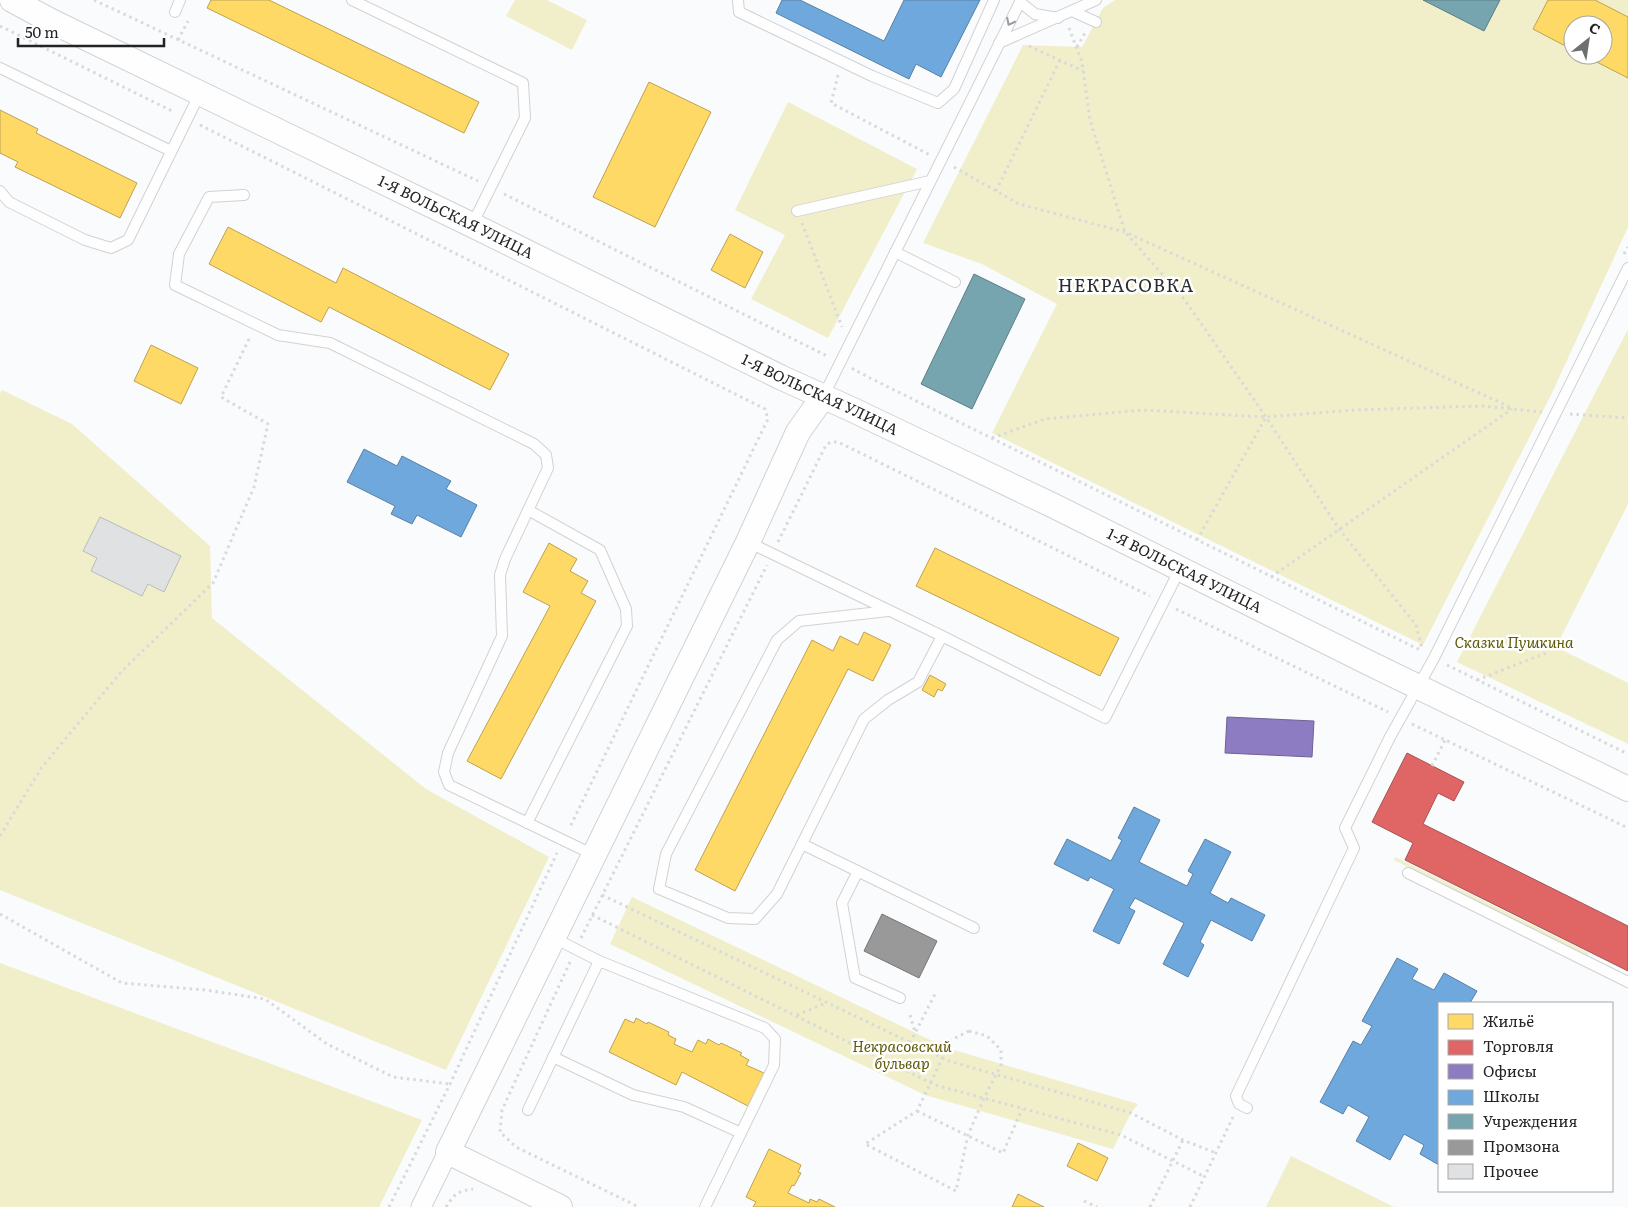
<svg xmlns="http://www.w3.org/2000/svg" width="1628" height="1207" viewBox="0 0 1628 1207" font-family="Literata,serif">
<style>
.green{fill:#f1efc9;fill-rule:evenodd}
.homes{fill:#ffd966;stroke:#bda252}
.shops{fill:#e06666;stroke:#a75252}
.offices{fill:#8e7cc3;stroke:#6e6194}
.schools{fill:#6fa8dc;stroke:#5880a5}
.public{fill:#76a5af;stroke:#5d7e86}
.industry{fill:#999;stroke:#757676}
.building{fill:#dfe1e3;stroke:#b9bbbc}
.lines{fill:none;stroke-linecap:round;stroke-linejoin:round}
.service-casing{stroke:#d0d2d4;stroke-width:12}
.minor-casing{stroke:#d0d2d4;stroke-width:21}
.tertiary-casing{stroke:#d0d2d4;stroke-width:26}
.path{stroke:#d9d9da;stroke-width:3;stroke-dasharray:2.5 4;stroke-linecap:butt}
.service{stroke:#fefeff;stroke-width:10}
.minor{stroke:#fefeff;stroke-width:19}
.tertiary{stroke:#fefeff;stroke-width:24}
.oneway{stroke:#9b9b9d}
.labels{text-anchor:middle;stroke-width:5;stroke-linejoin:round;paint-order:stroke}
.street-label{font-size:15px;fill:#222325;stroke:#fff}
.park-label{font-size:15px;font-style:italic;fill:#605a09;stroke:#fff}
.quarter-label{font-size:18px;letter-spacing:1px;fill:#292d30;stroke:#fff}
</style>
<rect width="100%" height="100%" fill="#f9fbfd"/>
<g class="green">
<path d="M 515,0 L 547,0 L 587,20 L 572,50 L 506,16 Z"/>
<path d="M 1115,0 L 1628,0 L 1628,227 L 1552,393 L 1423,645 L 992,433 L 1057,304 L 982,264 L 923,243 L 1023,45 L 1082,47 L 1103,8 ZM 1573,25 L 1603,25 L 1603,55 L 1573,55 Z"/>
<path d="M 788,102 L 917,169 L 828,338 L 751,299 L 785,235 L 735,210 Z"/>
<path d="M 1628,329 L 1628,504 L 1556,647 L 1628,683 L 1628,744 L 1457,662 Z"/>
<path d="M 2,390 L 72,424 L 210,546 L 212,618 L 426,789 L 549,857 L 446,1070 L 0,890 L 0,393 Z"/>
<path d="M 1395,857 L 1589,953 L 1587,957 L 1394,860 Z"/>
<path d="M 632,897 L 947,1048 L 1138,1104 L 1131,1113 L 1113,1149 L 925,1095 L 610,944 Z"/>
<path d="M 0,963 L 422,1120 L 379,1207 L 0,1207 Z"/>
<path d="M 1291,1156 L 1394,1207 L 1266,1207 Z"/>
</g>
<g class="homes">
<path d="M 211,0 L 269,0 L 479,102 L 464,133 L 207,8 Z"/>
<path d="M 1548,0 L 1595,0 L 1628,17 L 1628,78 L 1583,55 L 1603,55 L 1603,25 L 1573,25 L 1573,50 L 1533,29 Z"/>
<path d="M 649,82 L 711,112 L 655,227 L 593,197 Z"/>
<path d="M 0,110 L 38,129 L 36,133 L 137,183 L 120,218 L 15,167 L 18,162 L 0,153 Z"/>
<path d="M 228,227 L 336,283 L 343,268 L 509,354 L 490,390 L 329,307 L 321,322 L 209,264 Z"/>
<path d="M 730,234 L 763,252 L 745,288 L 711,270 Z"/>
<path d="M 151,345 L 198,368 L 181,404 L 134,381 Z"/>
<path d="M 549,543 L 577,559 L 570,571 L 588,581 L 581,593 L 596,601 L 501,779 L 467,761 L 550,606 L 523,592 Z"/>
<path d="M 935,548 L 1119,638 L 1100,676 L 916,586 Z"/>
<path d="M 864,632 L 891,645 L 873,681 L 848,669 L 735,891 L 695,870 L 812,640 L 833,651 L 840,636 L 858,645 Z"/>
<path d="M 930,675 L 946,684 L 942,691 L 938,689 L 934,697 L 922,690 Z"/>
<path d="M 636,1018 L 647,1024 L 648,1022 L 669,1032 L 668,1035 L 676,1039 L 674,1044 L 692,1052 L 698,1040 L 706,1044 L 708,1039 L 719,1045 L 721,1043 L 742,1053 L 740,1055 L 749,1060 L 746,1065 L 764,1073 L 748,1106 L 682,1072 L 676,1085 L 609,1052 L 625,1019 L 634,1023 Z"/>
<path d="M 1078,1143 L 1108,1158 L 1097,1181 L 1067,1166 Z"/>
<path d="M 769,1149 L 801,1165 L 798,1172 L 801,1173 L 794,1186 L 792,1185 L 788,1193 L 809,1203 L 810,1199 L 817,1202 L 819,1199 L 835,1207 L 753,1207 L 756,1202 L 746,1197 Z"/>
<path d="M 1018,1194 L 1044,1207 L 1012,1207 Z"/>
</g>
<path class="shops" d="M 1407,753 L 1464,782 L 1454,801 L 1438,793 L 1423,824 L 1628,926 L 1628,971 L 1405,860 L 1413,843 L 1372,822 Z"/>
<path class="offices" d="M 1227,717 L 1314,721 L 1312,757 L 1225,753 Z"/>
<g class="schools">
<path d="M 782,0 L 800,0 L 884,41 L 904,0 L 980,0 L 941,77 L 916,64 L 909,79 L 776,13 Z"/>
<path d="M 364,449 L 397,466 L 402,456 L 451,481 L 446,489 L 477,505 L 461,537 L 417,515 L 412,524 L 391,514 L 395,506 L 347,482 Z"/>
<path d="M 1134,807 L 1160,820 L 1139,862 L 1187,886 L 1193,874 L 1188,871 L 1205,839 L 1231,852 L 1210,893 L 1228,903 L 1231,898 L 1265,915 L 1252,941 L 1211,920 L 1200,942 L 1204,945 L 1188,977 L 1163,964 L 1184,923 L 1135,898 L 1129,908 L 1135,911 L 1119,944 L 1093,931 L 1114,889 L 1090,877 L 1088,881 L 1054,864 L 1067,839 L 1111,861 L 1122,840 L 1118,838 Z"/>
<path d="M 1397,958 L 1418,969 L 1412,979 L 1434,990 L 1444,973 L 1477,991 L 1470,1003 L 1439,1003 L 1439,1165 L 1420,1154 L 1424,1145 L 1404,1134 L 1390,1160 L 1356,1141 L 1369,1117 L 1348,1105 L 1343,1114 L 1320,1102 L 1353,1041 L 1361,1045 L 1372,1026 L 1362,1021 Z"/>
</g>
<g class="public">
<path d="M 1423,0 L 1500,0 L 1484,31 Z"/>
<path d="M 974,274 L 1025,299 L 972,409 L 921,384 Z"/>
</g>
<path class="industry" d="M 882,914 L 937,941 L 919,978 L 864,951 Z"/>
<path class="building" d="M 100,517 L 181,556 L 164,592 L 148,584 L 142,596 L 91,571 L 97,558 L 83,551 Z"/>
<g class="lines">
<g class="service-casing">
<g id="service">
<path d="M 352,0 L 523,83 L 525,118 L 472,225"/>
<path d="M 738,0 L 739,12 L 872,76 L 938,103 L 954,89 L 994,0"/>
<path d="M 1020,2 L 1035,14 L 1058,18"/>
<path d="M 1072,11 L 1096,22"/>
<path d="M 175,12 L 180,0"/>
<path d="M 999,43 L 1096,0"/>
<path d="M 0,68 L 171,151"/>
<path d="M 0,191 L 9,202 L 85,240 L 111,248 L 128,240 L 200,93"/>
<path d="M 244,195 L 209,197 L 179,254 L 175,285 L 278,335 L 330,343 L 534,444 L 546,455 L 548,468 L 505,559 L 500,575 L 502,636 L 448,753 L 444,772 L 449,785 L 594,855"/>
<path d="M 797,211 L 930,181"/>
<path d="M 895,252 L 955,282"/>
<path d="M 823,397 L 1021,0"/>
<path d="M 748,542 L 942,636 L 1105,718 L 1180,569"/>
<path d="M 888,611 L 799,621 L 777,640 L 666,854 L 659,889 L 728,918 L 755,919 L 777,894 L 864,719 L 888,700 L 918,682 L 942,636"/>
<path d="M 527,823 L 627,626 L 626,609 L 600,550 L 528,510"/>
<path d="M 802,844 L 974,928"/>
<path d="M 858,871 L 842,903 L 855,978 L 900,998"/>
<path d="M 1408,873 L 1628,982"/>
<path d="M 554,938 L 599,961 L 765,1028 L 775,1039 L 774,1065 L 705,1207"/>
<path d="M 553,1057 L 633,1095 L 684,1107 L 741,1133"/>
<path d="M 1247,1108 L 1239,1104 L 1236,1096 L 1354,848 L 1345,828 L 1390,737 L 1434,658 L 1628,268"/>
<path d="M 528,1110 L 599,961"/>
</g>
</g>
<g class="minor-casing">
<path id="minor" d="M 421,1207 L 448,1152"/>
</g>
<g class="tertiary-casing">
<g id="tertiary">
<path id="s1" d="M 12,0 L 51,21 L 472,225 L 780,377 L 853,410 L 1054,506 L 1367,662 L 1628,789"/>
<path d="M 560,1207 L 448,1152 L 748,542 L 798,432 L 823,397"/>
</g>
</g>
<g class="path">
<path d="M 94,0 L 478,181"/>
<path d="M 0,26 L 174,112"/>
<path d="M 1069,28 L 1082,62 L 1090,120 L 1125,232 L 1184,299 L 1266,417 L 1339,529 L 1416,625 L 1422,649"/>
<path d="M 178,40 L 188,21"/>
<path d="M 1029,46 L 1083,71"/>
<path d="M 1077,47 L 1085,33"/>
<path d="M 838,75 L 831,103 L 930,155"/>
<path d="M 200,125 L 765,409 L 768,419 L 570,827"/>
<path d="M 954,167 L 1019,204 L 1125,232 L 1510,407"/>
<path d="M 996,191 L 1060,60"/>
<path d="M 504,194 L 829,357"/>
<path d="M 802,223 L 842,327"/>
<path d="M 1624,254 L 1628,247"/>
<path d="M 854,368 L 853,369 L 870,378 L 1422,651"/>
<path d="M 1570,414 L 1628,418"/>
<path d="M 992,438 L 1045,419 L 1142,410 L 1266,417 L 1355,410 L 1483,406 L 1542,412"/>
<path d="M 1197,540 L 1266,417"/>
<path d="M 778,542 L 826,445 L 831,442 L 838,442 L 1150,596"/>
<path d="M 1271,577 L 1512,409"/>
<path d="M 1176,609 L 1388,712"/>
<path d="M 1447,665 L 1628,754"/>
<path d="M 1477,680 L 1546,653"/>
<path d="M 1412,724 L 1628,828"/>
<path d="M 1432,766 L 1445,740"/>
<path d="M 0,836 L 42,767 L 121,672 L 213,583 L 254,487 L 268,424 L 221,397 L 250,337"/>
<path d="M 602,895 L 949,1061 L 1131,1113 L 1183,1140 L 1216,1153"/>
<path d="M 0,914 L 122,983 L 205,990 L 265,999 L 327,1044 L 393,1077 L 450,1084"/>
<path d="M 592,915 L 935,1085 L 1121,1135 L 1205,1177"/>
<path d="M 581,938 L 767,565"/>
<path d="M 570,962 L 502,1110 L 500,1132 L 516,1147 L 639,1207"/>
<path d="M 797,1015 L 826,1003"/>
<path d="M 910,1015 L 915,1032"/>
<path d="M 969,1031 L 987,1036 L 1001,1050 L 1001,1065 L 984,1098 L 968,1135 L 956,1191 L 865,1144 L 917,1111 L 951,1040 Z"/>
<path d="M 910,1043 L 936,992"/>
<path d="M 917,1111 L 1003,1153 L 1022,1109"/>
<path d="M 1084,1201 L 1097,1207"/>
<path d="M 389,1207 L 450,1084 L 557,853"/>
<path d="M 446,1207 C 454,1194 458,1191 473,1189"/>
<path d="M 1150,1207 L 1183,1140"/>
<path d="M 1190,1207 L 1233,1117"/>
</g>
<use href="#service" class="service"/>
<use href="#minor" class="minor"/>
<use href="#tertiary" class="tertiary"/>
</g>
<defs><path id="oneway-chevron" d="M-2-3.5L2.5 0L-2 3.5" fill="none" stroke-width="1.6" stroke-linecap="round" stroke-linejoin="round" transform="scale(1.25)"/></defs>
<use class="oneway" href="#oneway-chevron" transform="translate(1010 22) rotate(117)"/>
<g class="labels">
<g class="street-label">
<text dy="5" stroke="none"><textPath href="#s1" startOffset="494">1-Я ВОЛЬСКАЯ УЛИЦА</textPath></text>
<text dy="5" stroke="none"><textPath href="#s1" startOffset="899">1-Я ВОЛЬСКАЯ УЛИЦА</textPath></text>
<text dy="5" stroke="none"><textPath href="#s1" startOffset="1304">1-Я ВОЛЬСКАЯ УЛИЦА</textPath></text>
</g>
<g class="park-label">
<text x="1514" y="648">Сказки Пушкина</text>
<text x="902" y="1052">Некрасовский<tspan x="902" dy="17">бульвар</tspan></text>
</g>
<g class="quarter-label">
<text x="1126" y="292">НЕКРАСОВКА</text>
</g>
</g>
<rect x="1438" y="1002" width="175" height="190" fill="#ffffff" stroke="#a7a7a8"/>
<rect x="1448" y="1014" width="25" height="15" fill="#ffd966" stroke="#a7a7a8"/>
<text x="1483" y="1027" font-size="15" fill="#222325">Жильё</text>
<rect x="1448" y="1040" width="25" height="15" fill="#e06666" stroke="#a7a7a8"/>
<text x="1483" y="1052" font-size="15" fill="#222325">Торговля</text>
<rect x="1448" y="1064" width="25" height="15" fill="#8e7cc3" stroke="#a7a7a8"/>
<text x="1483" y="1077" font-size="15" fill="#222325">Офисы</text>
<rect x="1448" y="1090" width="25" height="15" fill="#6fa8dc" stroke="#a7a7a8"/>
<text x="1483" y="1102" font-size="15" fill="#222325">Школы</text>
<rect x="1448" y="1114" width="25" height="15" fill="#76a5af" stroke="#a7a7a8"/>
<text x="1483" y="1127" font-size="15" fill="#222325">Учреждения</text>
<rect x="1448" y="1140" width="25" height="15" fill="#999999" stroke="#a7a7a8"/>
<text x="1483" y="1152" font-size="15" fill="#222325">Промзона</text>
<rect x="1448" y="1164" width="25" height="15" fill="#dfe1e3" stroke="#a7a7a8"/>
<text x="1483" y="1177" font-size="15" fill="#222325">Прочее</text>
<g transform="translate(1588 40) rotate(30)"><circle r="24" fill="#ffffff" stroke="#a7a7a8"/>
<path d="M0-4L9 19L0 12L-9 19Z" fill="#6d6f71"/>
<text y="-8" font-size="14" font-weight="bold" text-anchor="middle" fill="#222325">С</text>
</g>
<path d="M18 38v8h146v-8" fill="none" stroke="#222325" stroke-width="2.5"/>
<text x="25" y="38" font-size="15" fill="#222325" stroke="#ffffff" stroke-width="4" paint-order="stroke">50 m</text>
</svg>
